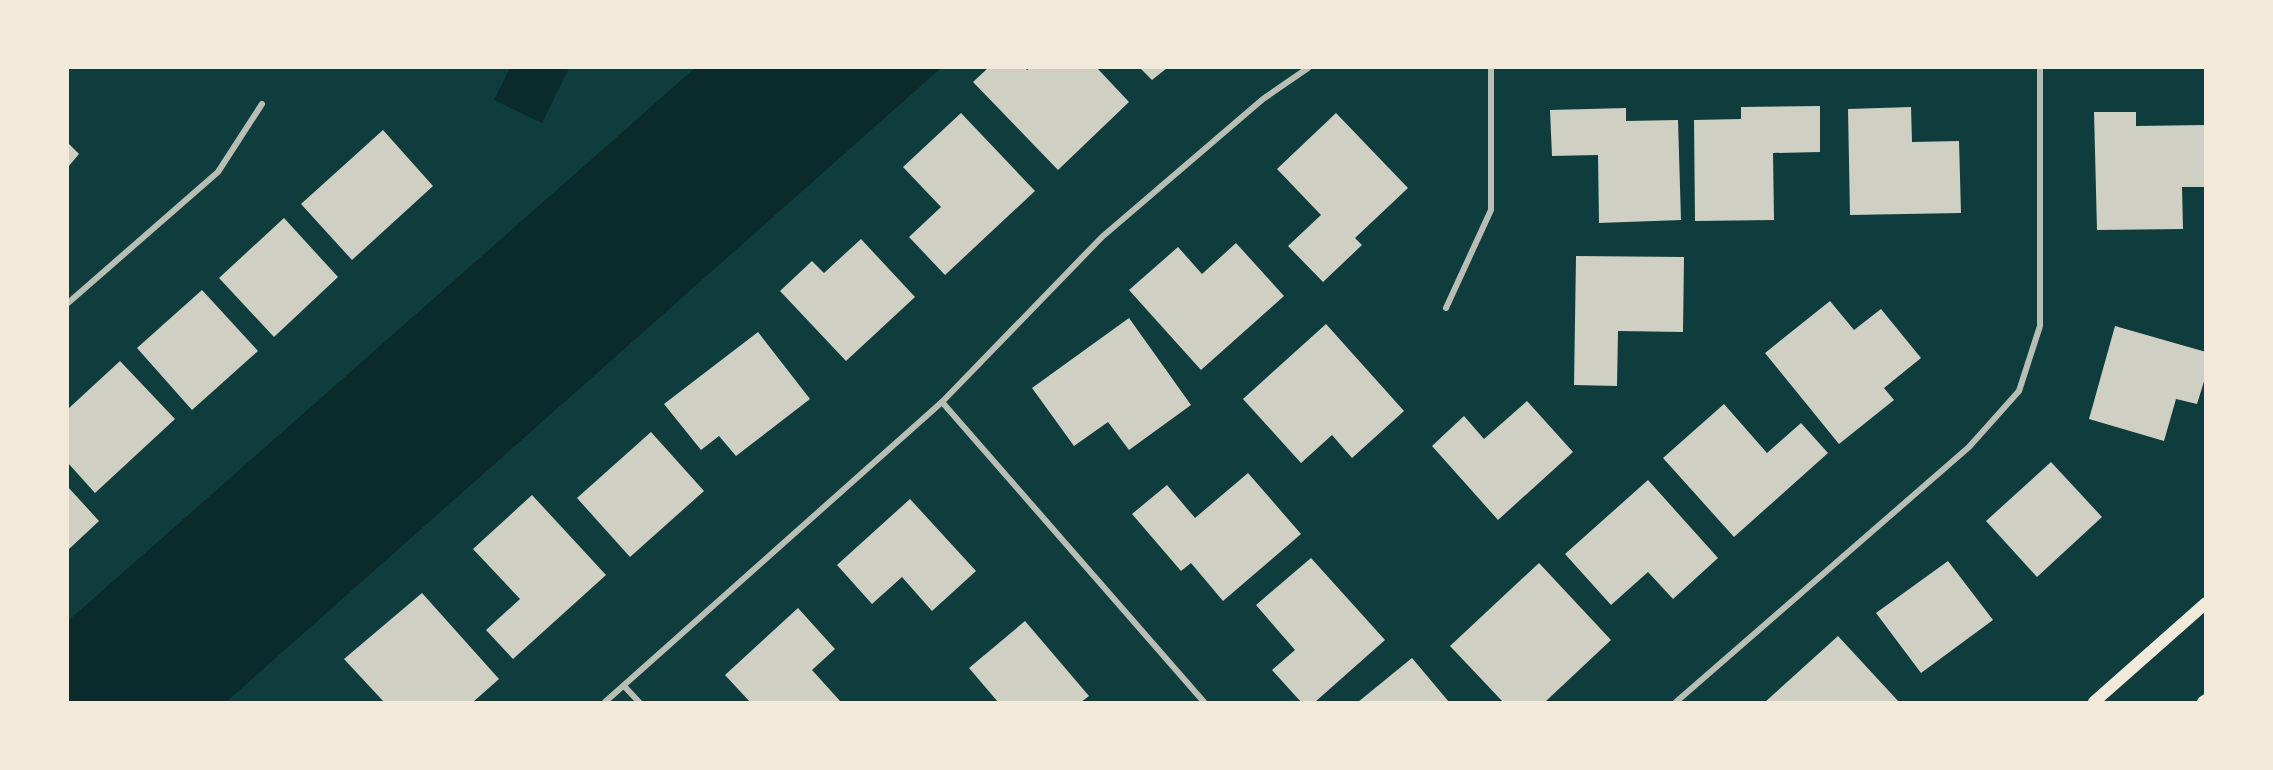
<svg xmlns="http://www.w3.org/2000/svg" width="2273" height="770" viewBox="0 0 2273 770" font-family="'Asap Condensed',sans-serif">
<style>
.water{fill:#0a2a2b}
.building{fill:#cfcfc3}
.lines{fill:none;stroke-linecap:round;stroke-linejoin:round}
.minor{stroke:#b8beb3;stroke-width:6}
.secondary{stroke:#f1e9da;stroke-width:12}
</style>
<rect width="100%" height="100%" fill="#0f3d3e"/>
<g class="water">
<path d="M 510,68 L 569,68 L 542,123 L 494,100 Z"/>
<path d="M 695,68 L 941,68 L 226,702 L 68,702 L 68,621 Z"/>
</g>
<g class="building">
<path d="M 988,68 L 1025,68 L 1027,70 L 1030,68 L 1097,68 L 1129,102 L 1058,170 L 973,82 Z"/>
<path d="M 1140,68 L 1167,68 L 1152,80 Z"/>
<path d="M 1820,106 L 1820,152 L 1773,153 L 1774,220 L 1695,221 L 1694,120 L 1741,119 L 1741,107 Z"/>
<path d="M 1911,107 L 1912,142 L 1959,141 L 1961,213 L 1850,215 L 1848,109 Z"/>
<path d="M 1626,108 L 1626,121 L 1678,120 L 1681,220 L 1599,223 L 1598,155 L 1552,156 L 1550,110 Z"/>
<path d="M 2094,112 L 2136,112 L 2136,126 L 2206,125 L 2206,187 L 2182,187 L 2183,229 L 2097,230 Z"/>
<path d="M 961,113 L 1035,191 L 945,275 L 909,237 L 941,207 L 903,167 Z"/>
<path d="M 1336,113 L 1408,188 L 1355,238 L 1362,245 L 1323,282 L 1288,246 L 1321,215 L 1277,169 Z"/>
<path d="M 383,130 L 433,186 L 352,260 L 301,204 Z"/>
<path d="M 68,143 L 79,154 L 68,167 Z"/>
<path d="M 284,218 L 338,277 L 274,337 L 219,278 Z"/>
<path d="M 861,239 L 915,297 L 846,361 L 780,291 L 812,261 L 824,273 Z"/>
<path d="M 1236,243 L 1284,296 L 1201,370 L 1129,290 L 1178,247 L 1202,274 Z"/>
<path d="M 1576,256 L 1684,257 L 1683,332 L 1618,331 L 1617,386 L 1574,385 Z"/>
<path d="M 202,290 L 258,351 L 192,410 L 137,348 Z"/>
<path d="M 1830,301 L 1854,330 L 1881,309 L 1921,358 L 1884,388 L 1894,400 L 1839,444 L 1765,353 Z"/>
<path d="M 1129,318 L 1191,405 L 1129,450 L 1108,422 L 1074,446 L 1032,388 Z"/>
<path d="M 1326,324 L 1404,411 L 1352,458 L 1332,435 L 1301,463 L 1243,399 Z"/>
<path d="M 2115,326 L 2206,352 L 2206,375 L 2197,404 L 2176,399 L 2164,441 L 2089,419 Z"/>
<path d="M 758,332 L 810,399 L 736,456 L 719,436 L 701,450 L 664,404 Z"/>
<path d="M 120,361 L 175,419 L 95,493 L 68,463 L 68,409 Z"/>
<path d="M 1527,401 L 1573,452 L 1498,520 L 1432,446 L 1464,416 L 1484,439 Z"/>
<path d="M 1724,404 L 1767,453 L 1801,423 L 1828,453 L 1734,537 L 1663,458 Z"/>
<path d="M 651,432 L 704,491 L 630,557 L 577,498 Z"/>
<path d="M 2051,462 L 2102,517 L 2037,577 L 1986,521 Z"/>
<path d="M 1248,473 L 1301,534 L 1223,601 L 1191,563 L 1181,571 L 1132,514 L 1167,485 L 1195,518 Z"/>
<path d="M 1648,480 L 1718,558 L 1673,599 L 1648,572 L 1611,605 L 1565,554 Z"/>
<path d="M 68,487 L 99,521 L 68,550 Z"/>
<path d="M 532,495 L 606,575 L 513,659 L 486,630 L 520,599 L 473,549 Z"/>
<path d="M 910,499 L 976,571 L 932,611 L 902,577 L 872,604 L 837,565 Z"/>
<path d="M 1311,558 L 1385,640 L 1315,702 L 1301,702 L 1272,670 L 1295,650 L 1256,605 Z"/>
<path d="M 1948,561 L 1993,620 L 1921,673 L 1876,613 Z"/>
<path d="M 1539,563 L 1611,640 L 1545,702 L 1503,702 L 1450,646 Z"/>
<path d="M 422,593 L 499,679 L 473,702 L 384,702 L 344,659 Z"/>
<path d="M 798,608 L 835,649 L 812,670 L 840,701 L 750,702 L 725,675 Z"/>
<path d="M 1025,621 L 1089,696 L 1081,702 L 998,702 L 969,668 Z"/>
<path d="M 1838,636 L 1899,702 L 1765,702 Z"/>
<path d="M 1412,658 L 1449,702 L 1358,702 Z"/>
</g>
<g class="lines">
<g class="minor">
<path d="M 68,303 L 218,172 L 262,104"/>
<path d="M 1446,308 L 1491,210 L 1491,68"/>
<path d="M 942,402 L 1204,702"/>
<path d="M 624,686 L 639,702"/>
<path d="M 605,702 L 942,402 L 1102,237 L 1263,99 L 1308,68"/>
<path d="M 1676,702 L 1969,447 L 2019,391 L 2040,326 L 2040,68"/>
</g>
<g class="secondary">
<path d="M 2094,702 L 2206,603"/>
<path d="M 2203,702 L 2206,700"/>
</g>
</g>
<rect width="2273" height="770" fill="none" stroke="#f1e9da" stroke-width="138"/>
</svg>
